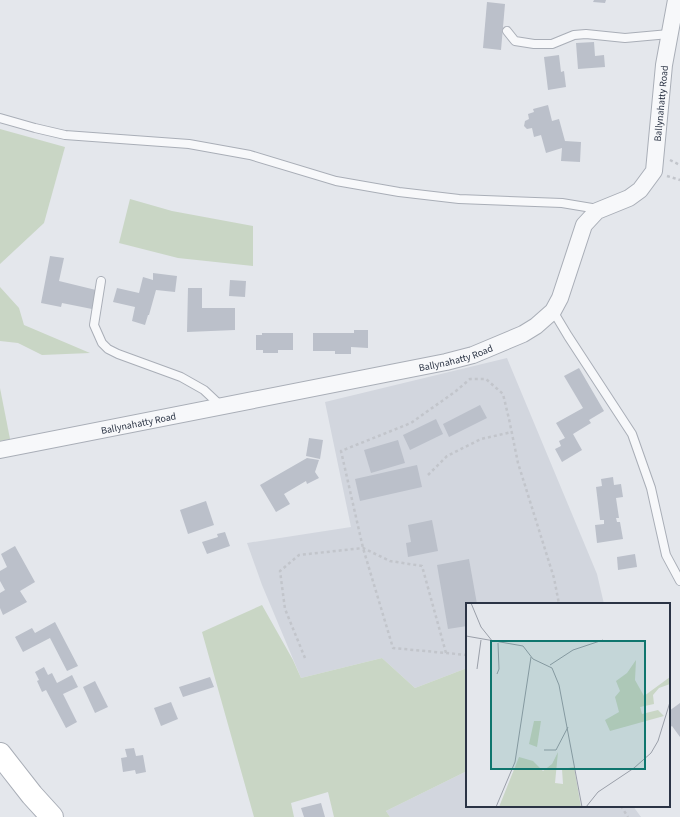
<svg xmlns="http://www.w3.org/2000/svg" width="680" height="817" viewBox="0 0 680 817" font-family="'Source Sans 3',sans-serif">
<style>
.built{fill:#d2d6de}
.green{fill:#c9d6c5}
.building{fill:#bbc0ca}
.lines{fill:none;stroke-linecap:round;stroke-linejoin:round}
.lane-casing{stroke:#a9aeb7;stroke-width:10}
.street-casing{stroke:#a9aeb7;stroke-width:18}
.secondary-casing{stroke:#a9aeb7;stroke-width:24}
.path{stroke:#c2c5cb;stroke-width:2.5;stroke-dasharray:3 3;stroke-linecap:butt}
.lane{stroke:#f7f8fa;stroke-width:8}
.street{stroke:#f7f8fa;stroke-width:16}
.secondary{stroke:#fff;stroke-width:22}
.labels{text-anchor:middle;stroke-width:4;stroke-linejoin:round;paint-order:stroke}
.street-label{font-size:10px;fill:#2b3445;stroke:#f4f6f9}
.inset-road{fill:none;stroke:#9a9fa9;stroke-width:1}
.view{fill:#0f766e;fill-opacity:0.15;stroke:#0f766e;stroke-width:2}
.inset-edge{fill:none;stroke:#2b3445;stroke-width:2}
</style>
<rect width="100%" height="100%" fill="#e4e7ec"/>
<g class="built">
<path d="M 507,358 L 597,574 L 604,604 L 467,604 L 467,668 L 415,688 L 382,658 L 301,678 L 262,585 L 247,543 L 351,527 L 325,402 Z"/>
<path d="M 467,771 L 467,806 L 633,806 L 641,817 L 390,817 L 386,811 Z"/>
</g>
<g class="green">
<path d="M 0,129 L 65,147 L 44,223 L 0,264 Z"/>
<path d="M 130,199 L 172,211 L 253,226 L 253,266 L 178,258 L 119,243 Z"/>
<path d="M 0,287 L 19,308 L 24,325 L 90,353 L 42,355 L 18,343 L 0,341 Z"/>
<path d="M 0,388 L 10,439 L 0,441 Z"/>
<path d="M 262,605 L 293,660 L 301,678 L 382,658 L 415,688 L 467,668 L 467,771 L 386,811 L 390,817 L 334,817 L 328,792 L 291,803 L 294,817 L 254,817 L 202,632 Z"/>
</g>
<g class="building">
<path d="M 594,0 L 606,0 L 605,3 L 593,2 Z"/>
<path d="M 487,2 L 505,4 L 501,50 L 483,48 Z"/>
<path d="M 594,42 L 595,56 L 604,55 L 605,67 L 578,69 L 576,43 Z"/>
<path d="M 559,55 L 561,72 L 564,71 L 566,87 L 548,90 L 544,57 Z"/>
<path d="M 548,105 L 552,121 L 559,119 L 565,141 L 581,142 L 580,162 L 561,161 L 562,148 L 546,153 L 541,135 L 534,137 L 532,128 L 527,129 L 524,126 L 525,121 L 529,119 L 528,114 L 534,112 L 533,109 Z"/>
<path d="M 50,256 L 64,258 L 59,281 L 96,290 L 92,309 L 62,303 L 61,307 L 41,303 Z"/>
<path d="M 153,273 L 177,276 L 175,292 L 156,290 L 149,315 L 148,315 L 145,325 L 132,321 L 135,307 L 113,302 L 117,288 L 139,293 L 143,277 L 153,280 Z"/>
<path d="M 230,280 L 246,281 L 245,297 L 229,296 Z"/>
<path d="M 188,288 L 202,288 L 202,308 L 235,308 L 235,330 L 187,332 Z"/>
<path d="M 354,330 L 368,330 L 368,348 L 351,347 L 351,354 L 335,354 L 335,351 L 313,351 L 313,333 L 354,333 Z"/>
<path d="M 262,333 L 293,333 L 293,350 L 278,350 L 278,353 L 263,353 L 263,350 L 256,350 L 256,335 L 262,335 Z"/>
<path d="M 579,368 L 604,411 L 589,420 L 591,423 L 573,434 L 582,450 L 562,462 L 555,449 L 561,446 L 559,441 L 565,438 L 556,423 L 583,408 L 564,376 Z"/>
<path d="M 480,405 L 487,418 L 449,437 L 443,424 Z"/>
<path d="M 436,419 L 443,434 L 410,450 L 403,435 Z"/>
<path d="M 309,438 L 323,440 L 320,459 L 306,456 Z"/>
<path d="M 398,440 L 405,463 L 371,473 L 364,450 Z"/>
<path d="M 307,458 L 319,460 L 315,472 L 319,478 L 307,484 L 306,481 L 284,494 L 290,504 L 276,512 L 260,485 Z"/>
<path d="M 417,465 L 422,487 L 360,501 L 355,479 Z"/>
<path d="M 613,477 L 614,485 L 621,484 L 623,497 L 616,498 L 619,518 L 616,518 L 617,522 L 620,522 L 623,539 L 597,543 L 595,525 L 604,524 L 604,520 L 600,520 L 596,487 L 602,486 L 601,479 Z"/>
<path d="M 206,501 L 214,525 L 188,534 L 180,510 Z"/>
<path d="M 432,520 L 438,551 L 408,557 L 406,543 L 411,542 L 408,525 Z"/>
<path d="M 225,532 L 230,546 L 207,554 L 202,542 L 218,537 L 217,534 Z"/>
<path d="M 15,546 L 35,582 L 20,591 L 27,602 L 3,615 L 0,608 L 0,593 L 5,590 L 0,581 L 0,571 L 7,567 L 1,554 Z"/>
<path d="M 635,554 L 637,567 L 618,570 L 617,557 Z"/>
<path d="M 469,559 L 477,604 L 467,604 L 467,626 L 448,629 L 437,565 Z"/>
<path d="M 55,622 L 78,666 L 67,671 L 50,638 L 23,652 L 15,637 L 32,628 L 35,633 Z"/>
<path d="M 44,667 L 48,675 L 52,673 L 57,683 L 72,675 L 78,687 L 63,694 L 77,722 L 66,728 L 46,690 L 42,692 L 37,681 L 39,680 L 35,672 Z"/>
<path d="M 210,677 L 214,687 L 183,697 L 179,687 Z"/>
<path d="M 95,681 L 108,707 L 95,713 L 83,687 Z"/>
<path d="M 171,702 L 178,719 L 161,726 L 154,708 Z"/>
<path d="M 680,703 L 680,737 L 672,726 L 669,728 L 669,711 Z"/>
<path d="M 134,748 L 136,756 L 143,755 L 146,772 L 136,774 L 135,770 L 123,772 L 121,758 L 127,757 L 125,749 Z"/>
<path d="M 321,803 L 325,817 L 304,817 L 301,808 Z"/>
</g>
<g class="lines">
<g class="lane-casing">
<g id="lane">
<path d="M 507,31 L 515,41 L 534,44 L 552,44 L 574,35 L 586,34 L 625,38 L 669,34"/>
<path d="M 0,118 L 35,128 L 65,135 L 189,144 L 250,155 L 336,181 L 399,192 L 459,199 L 562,203 L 592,208 L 597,211"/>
<path d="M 101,281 L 94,325 L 102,343 L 108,349 L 118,354 L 181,377 L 204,390 L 221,406"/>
<path d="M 553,311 L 568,336 L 632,434 L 651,488 L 666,555 L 680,581"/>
</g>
</g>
<g class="street-casing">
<g id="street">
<path id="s1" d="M 0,450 L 446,362 L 473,355 L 523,334 L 536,326 L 553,311 L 560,298 L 584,225 L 597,211 L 629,198 L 640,190 L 654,171 L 664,65 L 676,0"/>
</g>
</g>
<g class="secondary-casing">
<path id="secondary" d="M 0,754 L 32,795 L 52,817"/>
</g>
<g class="path">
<path d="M 670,160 L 680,165"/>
<path d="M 667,176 L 680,180"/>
<path d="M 428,475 L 447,456 L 481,439 L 512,432"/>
<path d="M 467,655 L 393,648 L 363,548 L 341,451 L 411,423 L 456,391 L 470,379 L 486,379 L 503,394 L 509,419 L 518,463 L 554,578 L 559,604"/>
<path d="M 305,658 L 285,609 L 280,571 L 299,555 L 363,548 L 390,561 L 422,566 L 446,653"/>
<path d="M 621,806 L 628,817"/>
</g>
<use href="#lane" class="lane"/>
<use href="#street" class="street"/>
<use href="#secondary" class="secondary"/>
</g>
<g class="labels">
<g class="street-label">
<text dy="4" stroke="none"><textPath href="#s1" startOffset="825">Ballynahatty Road</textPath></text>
<text dy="4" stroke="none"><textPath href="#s1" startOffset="465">Ballynahatty Road</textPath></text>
<text dy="4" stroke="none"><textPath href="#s1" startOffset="141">Ballynahatty Road</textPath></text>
</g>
</g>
<g transform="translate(466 603)">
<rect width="204" height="204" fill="#e4e7ec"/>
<path d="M 170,57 L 169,77 L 178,93 L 204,74 L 204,81 L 193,85 L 187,92 L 188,101 L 174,104 L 176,111 L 192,107 L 198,113 L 144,128 L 139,117 L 153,109 L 149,94 L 154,88 L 150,78 L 161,70 ZM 68,118 L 75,118 L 71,144 L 63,141 ZM 92,149 L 89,180 L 97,181 L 96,166 L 108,164 L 115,204 L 33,204 L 53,154 L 67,158 L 77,168 L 86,161 Z" fill="#c9d6c5"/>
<path class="inset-road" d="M 5,0 L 15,24 L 27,39M 0,33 L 57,43 L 67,56 L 86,65 L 93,82 L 116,204M 84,62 L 107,47 L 137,37M 11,66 L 15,37M 31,71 L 33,66 L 32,40M 78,147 L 90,147 L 102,124M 30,204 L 49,159 L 65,54M 120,204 L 132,189 L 168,165 L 185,150 L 192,138 L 204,99"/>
<path class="view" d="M 25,38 L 179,38 L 179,166 L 25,166 Z"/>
<rect width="204" height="204" class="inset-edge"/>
</g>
</svg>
